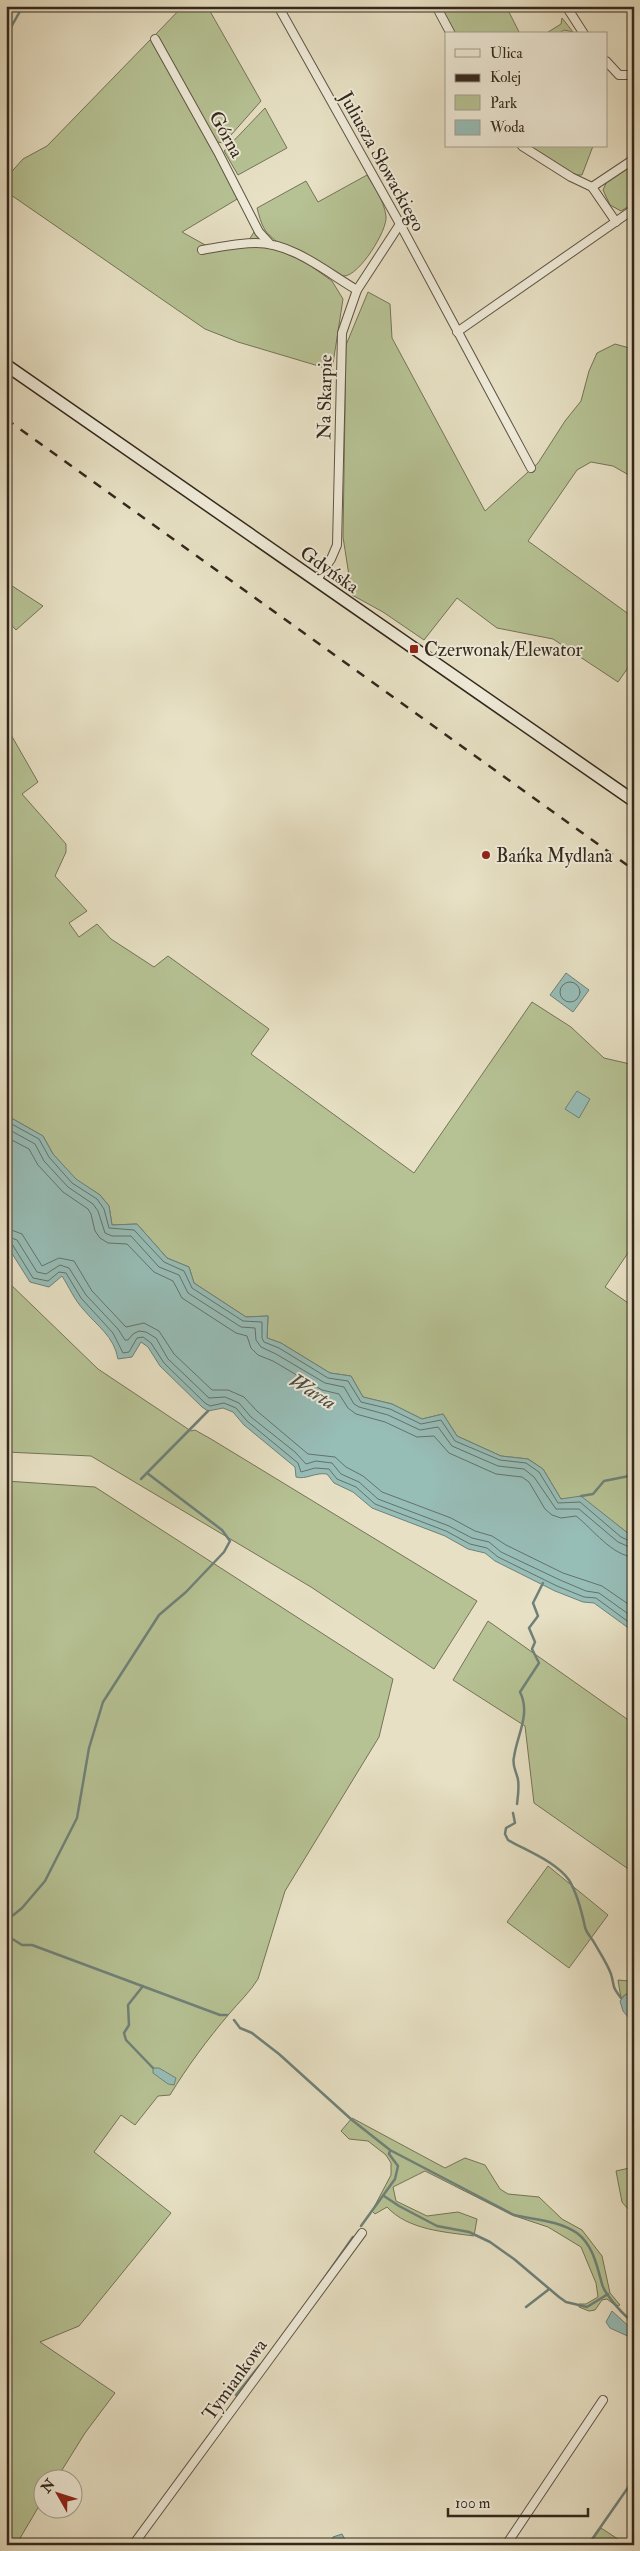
<svg xmlns="http://www.w3.org/2000/svg" width="640" height="2551" viewBox="0 0 640 2551" font-family="'IM FELL Double Pica',serif">
<style>
.green{fill:#b6c294;stroke:#747458}
.water{fill:#97bdb7;stroke:#6f8179}
.lines{fill:none;stroke-linecap:round;stroke-linejoin:round}
.shore{stroke:#65726a;stroke-width:1}
.stream{stroke:#6f8179;stroke-width:2.5}
.street-casing{stroke:#605546;stroke-width:10}
.secondary-casing{stroke:#33271c;stroke-width:14}
.street{stroke:#efebd9;stroke-width:8}
.secondary{stroke:#efebd9;stroke-width:11}
.rail{stroke:#33271c;stroke-width:2.5;stroke-dasharray:9 9;stroke-linecap:butt}
.poi-dot{fill:#8f2418;stroke:#efebd9;stroke-width:2}
.labels{text-anchor:middle;stroke-width:4;stroke-linejoin:round;paint-order:stroke}
.street-label{font-size:19px;fill:#33271c;stroke:#efebd9}
.poi-label{font-size:19px;fill:#33271c;stroke:#efebd9;text-anchor:start}
.water-label{font-size:20px;font-style:italic;fill:#4c4c43;stroke:#efebd9}
</style>
<rect width="100%" height="100%" fill="#e7e0c4"/>
<filter id="stains"><feTurbulence type="fractalNoise" baseFrequency=".004" numOctaves="4"/><feColorMatrix values="0 0 0 0 .2 0 0 0 0 .09 0 0 0 0 .02 0 0 0 .5 -.17"/></filter>
<radialGradient id="worn" r=".72"><stop offset=".6" stop-color="#630" stop-opacity="0"/><stop offset="1" stop-color="#630" stop-opacity=".3"/></radialGradient>
<g class="green">
<path d="M 183,6 L 207,6 L 261,101 L 224,143 L 217,142 L 155,35 Z"/>
<path d="M 440,6 L 498,6 L 500,9 L 506,6 L 520,34 L 455,34 Z"/>
<path d="M 562,18 L 573,32 L 564,30 L 558,34 L 545,34 L 561,24 Z"/>
<path d="M 151,39 L 239,198 L 182,232 L 207,246 L 249,240 L 254,232 L 279,251 L 304,261 L 332,281 L 343,299 L 332,370 L 238,342 L 205,329 L 11,195 L 6,200 L 6,178 L 23,159 L 47,146 Z"/>
<path d="M 265,108 L 287,148 L 238,175 L 224,151 Z"/>
<path d="M 529,146 L 593,146 L 582,175 L 575,175 Z"/>
<path d="M 634,163 L 634,203 L 621,211 L 610,205 L 603,190 L 607,181 Z"/>
<path d="M 367,175 C 375,188 384,201 386,216 C 388,230 359,276 344,276 C 327,276 274,244 265,230 C 261,224 259,215 257,208 L 306,181 L 318,202 Z"/>
<path d="M 368,292 L 390,304 L 392,338 L 485,511 L 538,463 L 565,421 L 581,401 L 589,371 L 597,353 L 615,344 L 633,349 L 634,346 L 634,478 L 613,466 L 591,462 L 577,470 L 528,541 L 634,618 L 634,659 L 618,682 L 553,639 L 497,628 L 457,598 L 424,640 L 383,612 L 352,595 L 343,537 L 346,345 Z"/>
<path d="M 6,582 L 43,606 L 16,630 L 6,619 Z"/>
<path d="M 6,726 L 38,782 L 22,794 L 66,844 L 66,852 L 55,876 L 87,911 L 69,923 L 79,937 L 97,924 L 111,939 L 154,967 L 168,956 L 269,1029 L 251,1054 L 414,1173 L 532,1002 L 571,1027 L 604,1058 L 630,1064 L 634,1055 L 634,1244 L 605,1287 L 634,1307 L 634,1538 L 581,1497 L 561,1499 L 543,1469 L 528,1459 L 501,1456 L 457,1436 L 443,1414 L 422,1419 L 392,1404 L 363,1397 L 351,1376 L 330,1373 L 281,1343 L 267,1338 L 268,1316 L 246,1317 L 194,1283 L 189,1267 L 167,1258 L 137,1224 L 112,1225 L 109,1206 L 100,1195 L 76,1180 L 53,1154 L 43,1136 L 6,1115 Z"/>
<path d="M 6,1280 L 98,1369 L 191,1431 L 195,1430 L 211,1439 L 477,1601 L 434,1669 L 311,1587 L 91,1456 L 6,1452 Z"/>
<path d="M 6,1481 L 95,1487 L 393,1679 L 379,1737 L 285,1891 L 258,1979 C 250,1992 239,2002 229,2014 C 207,2040 187,2067 170,2095 L 158,2096 L 135,2125 L 121,2115 L 94,2152 L 171,2213 L 79,2326 L 40,2342 L 115,2393 L 85,2433 L 57,2478 L 42,2478 L 42,2501 L 16,2545 L 6,2545 Z"/>
<path d="M 488,1621 L 634,1724 L 634,1873 L 534,1803 L 525,1726 L 453,1680 Z"/>
<path d="M 548,1866 L 608,1915 L 569,1968 L 507,1922 Z"/>
<path d="M 618,1980 L 629,1981 L 634,1984 L 634,1997 L 626,1994 L 621,1998 Z"/>
<path d="M 352,2118 L 445,2168 L 465,2158 L 485,2165 L 500,2189 L 508,2194 L 539,2197 L 562,2219 L 582,2230 L 602,2256 L 610,2293 L 620,2305 L 616,2306 L 607,2299 L 602,2300 L 595,2310 L 589,2311 L 579,2307 L 579,2304 L 586,2304 L 598,2297 L 596,2283 L 581,2247 L 548,2227 L 512,2215 L 425,2171 L 393,2187 L 396,2201 L 427,2216 L 458,2212 L 477,2219 L 474,2236 C 445,2232 408,2230 387,2207 L 375,2214 L 372,2211 L 391,2175 L 391,2163 L 386,2155 L 368,2141 L 349,2139 L 341,2131 Z"/>
<path d="M 634,2167 L 634,2216 L 622,2202 L 616,2171 Z"/>
<path d="M 601,2528 L 627,2545 L 589,2545 Z"/>
</g>
<g class="water">
<path d="M 566,973 L 589,990 L 573,1012 L 550,995 Z"/>
<path d="M 577,1091 L 590,1099 L 579,1118 L 565,1109 Z"/>
<path d="M 6,1115 L 43,1136 L 53,1154 L 76,1179 L 100,1195 L 109,1206 L 112,1225 L 137,1224 L 167,1258 L 189,1267 L 194,1283 L 246,1317 L 268,1316 L 267,1338 L 281,1343 L 330,1373 L 351,1376 L 363,1397 L 392,1404 L 422,1419 L 443,1414 L 457,1436 L 501,1456 L 528,1459 L 543,1469 L 561,1499 L 581,1496 L 634,1538 L 634,1632 L 594,1603 L 583,1602 L 555,1591 L 495,1561 L 485,1553 L 468,1549 L 445,1536 L 372,1508 L 353,1492 L 334,1483 L 327,1474 C 315,1472 306,1480 296,1477 L 295,1467 L 244,1425 L 233,1412 L 223,1408 L 208,1411 L 202,1407 L 160,1366 L 148,1347 L 141,1342 L 132,1357 L 118,1359 C 114,1336 97,1326 83,1309 C 74,1299 69,1287 62,1276 L 49,1287 L 30,1282 L 6,1244 Z"/>
<path d="M 626,1994 L 634,1997 L 634,2024 L 623,2011 L 620,2001 Z"/>
<path d="M 153,2068 L 159,2068 L 176,2078 L 174,2085 L 168,2084 L 153,2073 Z"/>
<path d="M 612,2311 L 634,2331 L 632,2338 L 610,2328 L 606,2322 Z"/>
<path d="M 342,2534 L 348,2545 L 329,2545 L 333,2537 Z"/>
</g>
<g class="lines">
<g class="shore">
<circle cx="570" cy="992" r="10"/>
<path d="M 6,1121 L 39,1139 L 49,1157 L 72,1183 L 97,1199 L 104,1209 L 109,1228 L 134,1230 L 164,1262 L 184,1271 L 192,1288 L 243,1321 L 262,1322 L 262,1338 L 264,1342 L 279,1348 L 328,1378 L 348,1381 L 361,1402 L 390,1409 L 421,1424 L 441,1420 L 455,1441 L 500,1460 L 526,1463 L 539,1472 L 558,1503 L 580,1502 L 621,1537 L 634,1543"/>
<path d="M 6,1128 L 35,1144 L 44,1161 L 68,1187 L 93,1204 L 98,1211 L 105,1233 L 112,1236 L 131,1236 L 159,1267 L 179,1275 L 188,1293 L 241,1327 L 255,1328 L 256,1340 L 261,1347 L 276,1354 L 325,1383 L 344,1387 L 354,1404 L 359,1407 L 388,1415 L 420,1430 L 438,1427 L 452,1446 L 498,1466 L 524,1469 L 534,1477 L 556,1509 L 579,1509 L 618,1542 L 634,1549"/>
<path d="M 6,1137 L 29,1149 L 38,1165 L 63,1192 L 88,1209 L 91,1214 L 95,1231 L 100,1238 L 108,1243 L 127,1244 L 154,1272 L 173,1281 L 182,1298 L 236,1333 L 247,1336 L 251,1348 L 258,1355 L 273,1361 L 322,1390 L 339,1394 L 348,1408 L 356,1414 L 385,1422 L 417,1437 L 434,1436 L 449,1453 L 496,1474 L 522,1477 L 529,1482 L 545,1509 L 552,1515 L 561,1518 L 576,1516 C 593,1529 612,1556 634,1557"/>
<path d="M 6,1228 L 22,1234 L 42,1266 L 59,1258 L 74,1261 L 92,1291 L 126,1327 L 144,1323 L 159,1331 L 174,1354 L 212,1390 L 228,1390 L 244,1397 L 257,1411 L 308,1454 L 335,1457 L 346,1467 L 363,1476 L 382,1492 L 451,1518 L 475,1531 L 492,1536 L 506,1545 L 563,1573 L 602,1586 L 634,1608"/>
<path d="M 6,1236 L 17,1240 L 37,1272 L 46,1274 L 60,1265 L 69,1268 L 86,1295 L 118,1329 L 125,1340 L 128,1340 L 133,1334 L 139,1331 L 146,1332 L 156,1338 L 168,1359 L 209,1398 L 225,1397 L 239,1403 L 251,1417 L 295,1452 L 306,1464 L 316,1461 L 332,1463 L 341,1474 L 359,1482 L 378,1499 L 449,1526 L 472,1538 L 489,1542 L 501,1552 L 560,1580 L 586,1591 L 599,1593 L 634,1618"/>
<path d="M 6,1242 L 12,1244 L 33,1278 L 48,1281 L 59,1272 L 66,1273 L 81,1298 L 113,1333 L 123,1353 L 129,1352 L 137,1338 L 143,1337 L 151,1343 L 164,1363 L 205,1403 L 210,1406 L 224,1403 L 236,1408 L 247,1421 L 298,1463 L 301,1472 L 315,1468 L 329,1469 L 337,1479 L 356,1487 L 375,1504 L 446,1531 L 470,1544 L 487,1548 L 498,1557 L 557,1586 L 584,1597 L 596,1598 L 634,1626"/>
</g>
<g class="stream">
<path d="M 6,20 L 8,6"/>
<path d="M 6,36 L 23,6"/>
<path d="M 141,1479 L 208,1411"/>
<path d="M 581,1496 L 593,1494 L 604,1481 L 634,1475"/>
<path d="M 517,1804 C 518,1796 520,1783 517,1776 C 515,1769 512,1764 514,1757 C 517,1735 531,1714 520,1692 L 539,1663 L 532,1649 L 535,1642 L 529,1628 L 538,1616 L 533,1603 L 543,1583"/>
<path d="M 513,1813 L 515,1823 L 506,1828 L 505,1834 L 508,1840 C 527,1851 555,1861 569,1880 C 577,1893 582,1913 585,1927 C 586,1933 592,1938 595,1944 C 600,1953 607,1963 611,1974 C 615,1987 611,1985 621,1998"/>
<path d="M 6,1921 L 22,1908 L 45,1881 L 77,1818 L 89,1748 L 103,1702 L 159,1615 L 186,1592 L 224,1552 L 230,1541 L 222,1530 L 147,1473"/>
<path d="M 6,1935 L 22,1945 L 32,1945 L 220,2015 L 227,2015"/>
<path d="M 143,1986 L 128,2005 L 129,2025 L 124,2033 L 126,2040 L 153,2068"/>
<path d="M 234,2020 L 240,2028 L 252,2033 L 279,2054 L 352,2120 L 390,2150 L 514,2215 C 535,2220 558,2220 577,2233 C 593,2245 597,2266 602,2284 C 604,2293 625,2318 634,2322"/>
<path d="M 384,2196 L 399,2206 L 437,2226 L 469,2232 L 490,2242 L 514,2259 L 559,2297 L 566,2302 L 587,2307 L 608,2294"/>
<path d="M 361,2226 L 395,2179 L 398,2166 L 389,2154 L 390,2151"/>
<path d="M 311,2297 L 353,2237"/>
<path d="M 526,2307 L 548,2290"/>
<path d="M 236,2395 L 260,2365"/>
<path d="M 588,2545 L 634,2479"/>
</g>
<g class="street-casing">
<g id="street">
<path d="M 278,6 L 400,224 L 531,468"/>
<path d="M 436,6 L 451,34"/>
<path d="M 566,6 L 584,34"/>
<path d="M 155,39 L 218,152 L 259,232 L 270,244"/>
<path d="M 606,61 L 619,75 L 634,75"/>
<path d="M 522,146 L 571,177 L 592,187 L 616,222"/>
<path d="M 592,187 L 634,159"/>
<path d="M 202,250 C 220,247 238,243 256,243 C 293,243 326,272 357,290"/>
<path d="M 457,332 L 634,209"/>
<path d="M 316,581 L 331,559 L 337,545 L 342,333 L 357,290 L 400,224"/>
<path d="M 133,2545 L 362,2233"/>
<path d="M 506,2545 L 603,2400"/>
</g>
</g>
<g class="secondary-casing">
<path id="secondary" d="M 6,365 L 634,801"/>
</g>
<use href="#street" class="street"/>
<use href="#secondary" class="secondary"/>
<path class="rail" d="M 6,419 L 634,870"/>
</g>
<g class="poi-dot">
<rect x="409" y="644" width="10" height="10" rx="2.5"/>
<circle cx="486" cy="855" r="5"/>
</g>
<g class="labels">
<g class="street-label">
<text transform="translate(227 134) rotate(61)" y="7">Górna</text>
<text transform="translate(383 161) rotate(61)" y="7">Juliusza Słowackiego</text>
<text transform="translate(324 397) rotate(-89)" y="7">Na Skarpie</text>
<text transform="translate(330 569) rotate(35)" y="7">Gdyńska</text>
<text transform="translate(234 2379) rotate(-54)" y="7">Tymiankowa</text>
</g>
<g class="poi-label">
<text x="424" y="656">Czerwonak/Elewator</text>
<text x="496" y="862">Bańka Mydlana</text>
</g>
<g class="water-label">
<text transform="translate(313 1391) rotate(32)" y="7">Warta</text>
</g>
</g>
<rect width="640" height="2551" fill="none" stroke="#e7e0c4" stroke-width="25"/>
<rect x="8" y="8" width="625" height="2536" fill="none" stroke="#33271c" stroke-width="2.5"/>
<rect x="12" y="12" width="615" height="2526" fill="none" stroke="#33271c"/>
<rect x="445" y="32" width="162" height="115" fill="#efebd9" stroke="#a49d8d"/>
<rect x="455" y="49" width="25" height="8" fill="#efebd9" stroke="#a49d8d"/>
<text x="490" y="58" font-size="15" fill="#33271c">Ulica</text>
<rect x="455" y="74" width="25" height="8" fill="#33271c" stroke="#a49d8d"/>
<text x="490" y="82" font-size="15" fill="#33271c">Kolej</text>
<rect x="455" y="95" width="25" height="15" fill="#b6c294" stroke="#a49d8d"/>
<text x="490" y="108" font-size="15" fill="#33271c">Park</text>
<rect x="455" y="120" width="25" height="15" fill="#97bdb7" stroke="#a49d8d"/>
<text x="490" y="132" font-size="15" fill="#33271c">Woda</text>
<g transform="translate(58 2494) rotate(309)"><circle r="24" fill="#efebd9" stroke="#a49d8d"/>
<path d="M0-4L9 19L0 12L-9 19Z" fill="#8f2418"/>
<text y="-8" font-size="14" font-weight="bold" text-anchor="middle" fill="#33271c">N</text>
</g>
<path d="M448 2508v8h140v-8" fill="none" stroke="#33271c" stroke-width="2.5"/>
<text x="455" y="2508" font-size="15" fill="#33271c" stroke="#efebd9" stroke-width="4" paint-order="stroke">100 m</text>
<rect width="100%" height="100%" filter="url(#stains)"/>
<rect width="100%" height="100%" fill="url(#worn)"/>
</svg>
